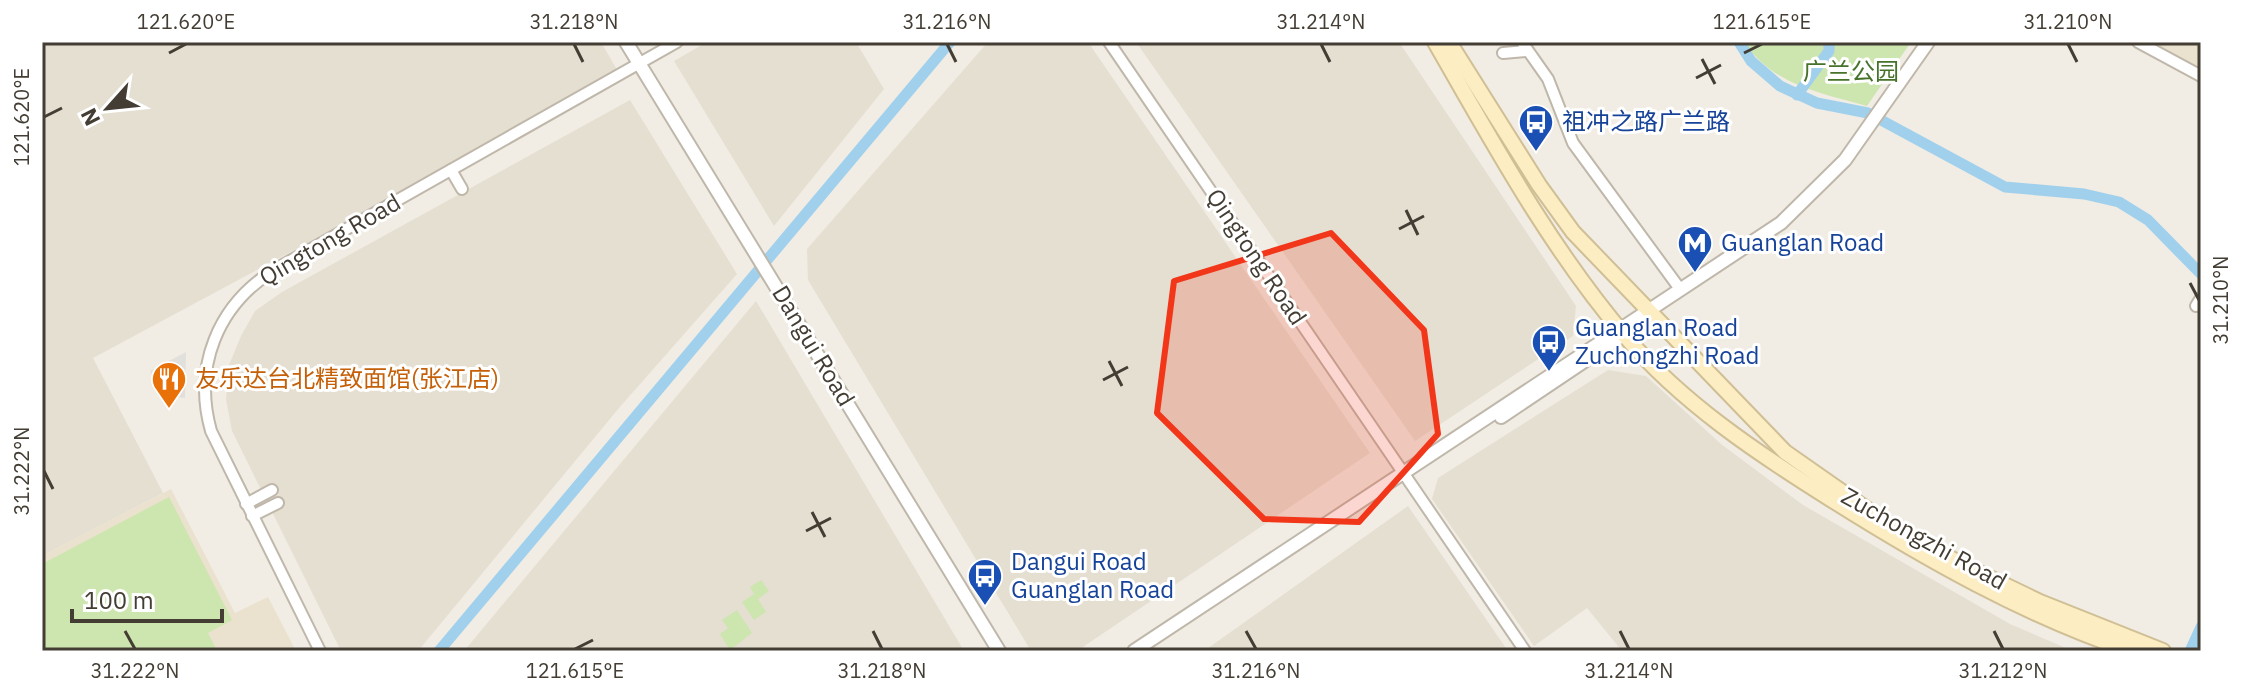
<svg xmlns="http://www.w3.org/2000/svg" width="2243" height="693" viewBox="0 0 2243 693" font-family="'IBM Plex Sans','Noto Sans SC',sans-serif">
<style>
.residential{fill:#e5dfd2}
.education{fill:#eae2ce}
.green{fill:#cde5ae}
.parking{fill:#e2e0dc}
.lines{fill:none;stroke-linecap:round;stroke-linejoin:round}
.canal{stroke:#a1d0ed;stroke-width:11}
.minor-casing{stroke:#bfb7aa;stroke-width:14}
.tertiary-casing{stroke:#bfb7aa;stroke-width:16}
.secondary-casing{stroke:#d0bf95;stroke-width:18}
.minor{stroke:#fff;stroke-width:10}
.tertiary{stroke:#fff;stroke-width:12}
.secondary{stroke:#fcedc3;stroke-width:14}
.marked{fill:#f2361a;fill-opacity:0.2;stroke:#f2361a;stroke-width:6;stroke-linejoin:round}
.ticks{fill:none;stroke:#433d34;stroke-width:3}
.labels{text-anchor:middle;stroke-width:6;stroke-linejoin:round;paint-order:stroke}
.park-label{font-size:24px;fill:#47722a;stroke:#fff}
.transit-label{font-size:24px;fill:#164399;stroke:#fff;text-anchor:start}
.street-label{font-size:24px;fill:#433d34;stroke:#fff}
.food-label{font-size:24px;fill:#c56008;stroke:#fff;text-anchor:start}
.neatline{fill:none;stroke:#433d34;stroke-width:3}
.ticks-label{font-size:20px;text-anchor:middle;fill:#433d34}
</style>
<rect width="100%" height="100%" fill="#f1ede4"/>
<g class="residential">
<path d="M 42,42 L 601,42 L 620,75 L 93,358 L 163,493 L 42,556 Z"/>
<path d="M 707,42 L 856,42 L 884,89 L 774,226 L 674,61 Z"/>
<path d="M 988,42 L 1088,42 L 1370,453 L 1077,651 L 1031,651 L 808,280 L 807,249 Z"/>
<path d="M 1136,42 L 1399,42 L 1576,306 L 1573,336 L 1415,441 Z"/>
<path d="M 630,100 L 737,274 L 619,408 L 418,651 L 341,651 L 232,431 L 226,399 L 229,365 L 241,336 L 255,311 L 282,292 Z"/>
<path d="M 756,301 L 964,651 L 464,651 Z"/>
<path d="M 1608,370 L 1646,376 L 1721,444 L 1803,505 L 2010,624 L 2073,651 L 1622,651 L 1587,608 L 1534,646 L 1432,499 L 1438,478 Z"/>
<path d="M 1408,506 L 1508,651 L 1204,651 Z"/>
</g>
<g class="education">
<path d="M 2145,42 L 2201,42 L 2201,72 Z"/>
<path d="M 171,489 L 235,613 L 268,597 L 296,651 L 42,651 L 42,556 Z"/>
</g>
<g class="green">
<path d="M 1744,42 L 1911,42 L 1867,106 C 1820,93 1773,85 1744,42 Z"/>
<path d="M 169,497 L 232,620 L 208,633 L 217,651 L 42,651 L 42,564 Z"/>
<path d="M 761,580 L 769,591 L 758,599 L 766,612 L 754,620 L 742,602 L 754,594 L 750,587 Z"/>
<path d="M 737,610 L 752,633 L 730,650 L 720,634 L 728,628 L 722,620 Z"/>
</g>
<path class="parking" d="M 186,352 L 185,398 L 162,395 L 150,371 Z"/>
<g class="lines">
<g class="canal">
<path d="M 1739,42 L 1751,61 L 1780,86 L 1817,103 L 1868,113 L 2005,187 L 2084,194 L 2119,202 L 2148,220 L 2201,274"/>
<path d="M 1797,95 L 1829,51 L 1829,42"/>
<path d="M 439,651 L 950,42"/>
<path d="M 2190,651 L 2201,627"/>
</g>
<g class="minor-casing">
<g id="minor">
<path d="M 1109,42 L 1525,651"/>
<path d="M 1522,42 L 1548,79 L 1573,143 L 1680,289"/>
<path d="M 2138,42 L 2201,76"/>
<path d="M 1503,53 L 1527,51"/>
<path d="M 451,170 L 462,189"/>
<path d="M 2196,306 L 2201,298"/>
<path d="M 246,504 L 272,490"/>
<path d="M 252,516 L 278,503"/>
<path d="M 320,651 L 211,431 C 193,367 217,306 274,270 L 677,42"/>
</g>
</g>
<g class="tertiary-casing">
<g id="tertiary">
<path d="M 626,42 L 999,651"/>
<path d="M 1501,417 L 1632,329"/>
<path d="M 1134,651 L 1781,223 L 1845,160 L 1928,42"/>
</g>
</g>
<g class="secondary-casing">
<g id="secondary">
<path d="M 1435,42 C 1493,143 1550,248 1626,337 C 1681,402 1757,453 1829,498 C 1924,558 2024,615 2131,651"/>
<path d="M 1449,42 L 1539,185 L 1573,232 L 1785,452 L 1895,529 L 1963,565 L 2040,602 L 2163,651"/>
</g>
</g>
<use href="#minor" class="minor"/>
<use href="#tertiary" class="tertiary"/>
<use href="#secondary" class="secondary"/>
</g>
<path class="marked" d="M 1331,233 L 1424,330 L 1438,434 L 1359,522 L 1264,519 L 1157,413 L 1174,281 Z"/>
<path class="ticks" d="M 574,44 L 583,62M 947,44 L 956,62M 1321,44 L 1330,62M 2068,44 L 2077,62M 169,53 L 186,44M 1744,53 L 1762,44M 1702,59 L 1715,84M 1696,78 L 1721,65M 44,117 L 62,108M 1406,210 L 1418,235M 1399,229 L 1424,216M 2190,283 L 2199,300M 1109,361 L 1122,386M 1103,380 L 1128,367M 44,471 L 53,489M 812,512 L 825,537M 806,531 L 831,518M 125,631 L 135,649M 873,631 L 882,649M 1246,631 L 1256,649M 1620,631 L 1629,649M 1994,631 L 2003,649M 575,649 L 593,640"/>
<defs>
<g id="bus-pin" transform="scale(1.8)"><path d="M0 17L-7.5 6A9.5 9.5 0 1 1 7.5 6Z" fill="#1a4fb4" stroke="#fff"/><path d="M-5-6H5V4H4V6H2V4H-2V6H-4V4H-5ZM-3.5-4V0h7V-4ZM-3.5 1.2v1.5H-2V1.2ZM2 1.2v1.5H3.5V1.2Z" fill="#fff"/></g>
<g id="metro-pin" transform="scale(1.8)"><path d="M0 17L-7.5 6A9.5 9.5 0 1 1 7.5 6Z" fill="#1a4fb4" stroke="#fff"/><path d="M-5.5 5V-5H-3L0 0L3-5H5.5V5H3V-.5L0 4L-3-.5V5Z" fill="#fff"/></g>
<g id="restaurant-pin" transform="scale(1.8)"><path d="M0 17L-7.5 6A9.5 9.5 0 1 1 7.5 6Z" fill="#e8710a" stroke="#fff"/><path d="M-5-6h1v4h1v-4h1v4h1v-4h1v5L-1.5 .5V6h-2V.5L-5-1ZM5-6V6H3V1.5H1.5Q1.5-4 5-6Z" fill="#fff"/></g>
</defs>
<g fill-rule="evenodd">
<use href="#bus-pin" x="1536" y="122"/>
<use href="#metro-pin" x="1695" y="243"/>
<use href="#bus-pin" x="1549" y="342"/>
<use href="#restaurant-pin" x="169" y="379"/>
<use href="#bus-pin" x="985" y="576"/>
</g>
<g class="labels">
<g class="park-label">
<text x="1851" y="80">广兰公园</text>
</g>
<g class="transit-label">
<text x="1562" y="130">祖冲之路广兰路</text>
<text x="1721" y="251">Guanglan Road</text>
<text x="1575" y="336">Guanglan Road<tspan x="1575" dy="28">Zuchongzhi Road</tspan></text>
<text x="1011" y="570">Dangui Road<tspan x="1011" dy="28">Guanglan Road</tspan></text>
</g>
<g class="street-label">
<text transform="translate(330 240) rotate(-30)" y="8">Qingtong Road</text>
<text transform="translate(1256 257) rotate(56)" y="8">Qingtong Road</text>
<text transform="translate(813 346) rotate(59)" y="8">Dangui Road</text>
<text transform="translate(1924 539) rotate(29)" y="8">Zuchongzhi Road</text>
</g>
<g class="food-label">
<text x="195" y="387">友乐达台北精致面馆(张江店)</text>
</g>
</g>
<rect width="2243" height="693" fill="none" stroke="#ffffff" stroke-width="88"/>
<g transform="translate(108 108) rotate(243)" stroke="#ffffff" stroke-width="6" paint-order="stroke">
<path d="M0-6L14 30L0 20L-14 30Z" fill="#433d34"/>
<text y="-12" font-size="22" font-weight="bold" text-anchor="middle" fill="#433d34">N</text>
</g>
<path d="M72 609v12h150v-12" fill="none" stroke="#433d34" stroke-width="4"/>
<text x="84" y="609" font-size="24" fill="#433d34" stroke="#ffffff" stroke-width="6" paint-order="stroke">100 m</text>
<rect x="44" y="44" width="2155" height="605" class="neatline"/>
<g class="ticks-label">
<text x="186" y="29">121.620°E</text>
<text x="574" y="29">31.218°N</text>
<text x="947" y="29">31.216°N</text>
<text x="1321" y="29">31.214°N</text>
<text x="1762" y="29">121.615°E</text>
<text x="2068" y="29">31.210°N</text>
<text transform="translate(22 117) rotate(-90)" y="7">121.620°E</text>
<text transform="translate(2221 300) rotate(-90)" y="7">31.210°N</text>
<text transform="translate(22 471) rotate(-90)" y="7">31.222°N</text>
<text x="135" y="678">31.222°N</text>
<text x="575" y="678">121.615°E</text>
<text x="882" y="678">31.218°N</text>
<text x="1256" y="678">31.216°N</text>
<text x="1629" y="678">31.214°N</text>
<text x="2003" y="678">31.212°N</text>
</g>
</svg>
